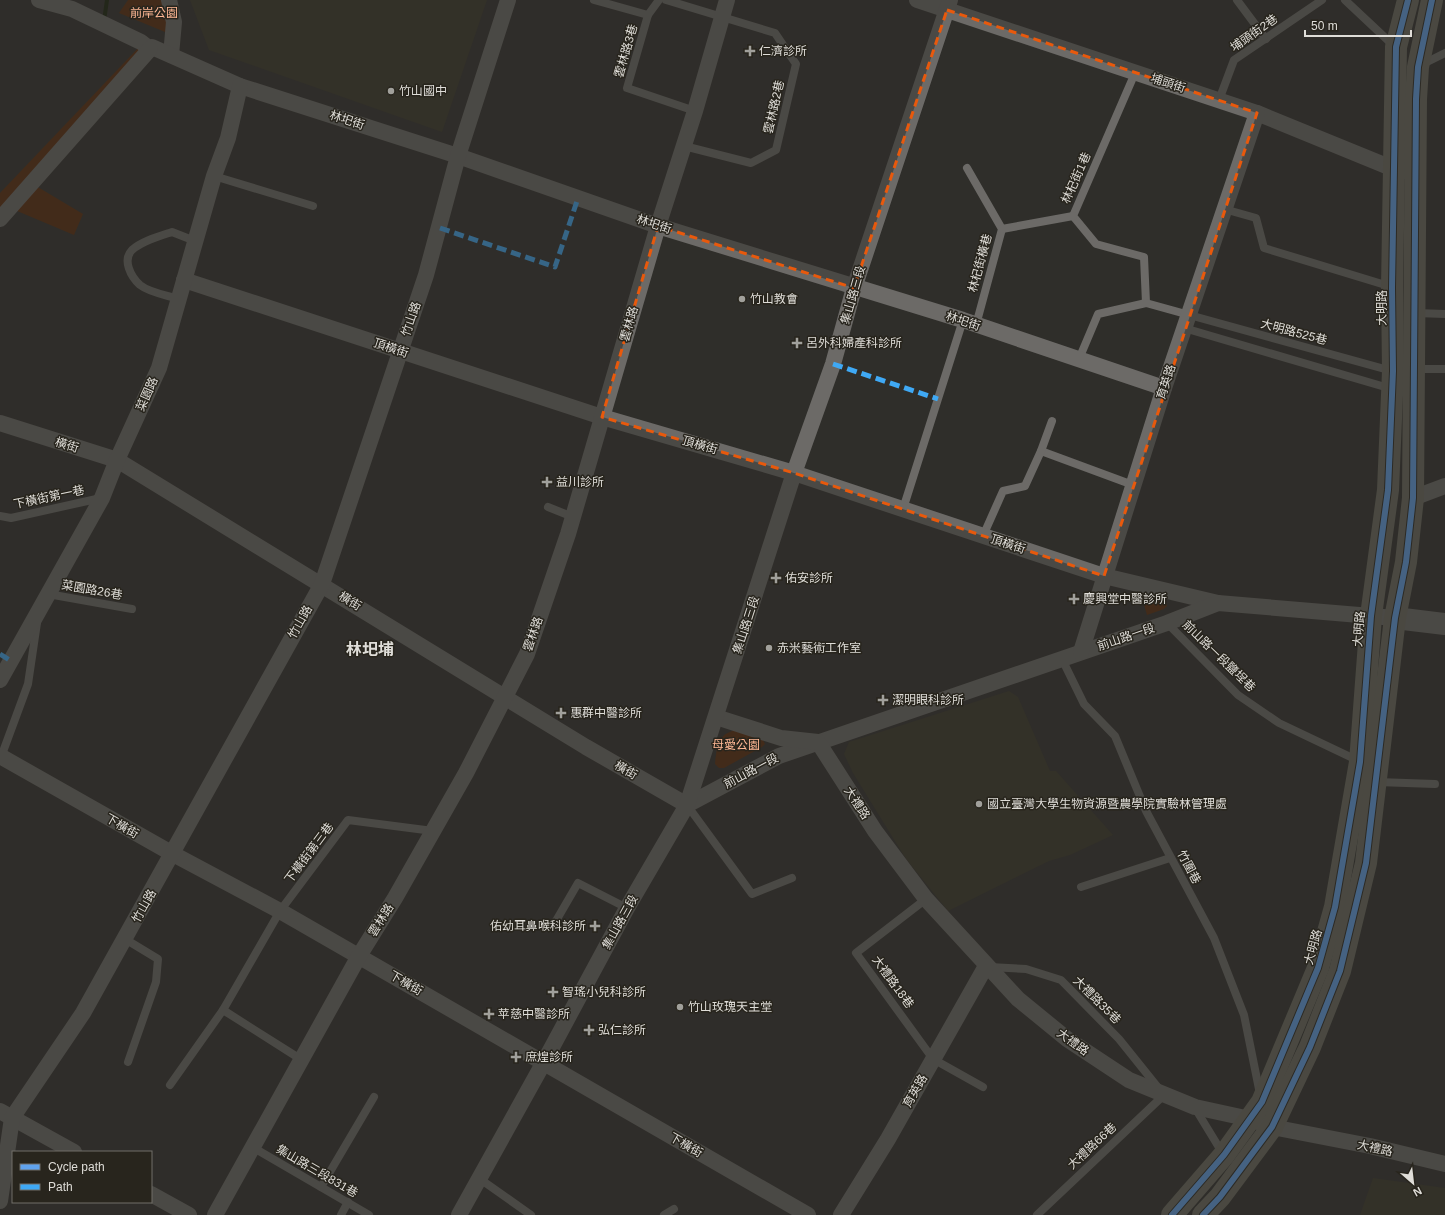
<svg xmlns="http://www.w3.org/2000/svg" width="1445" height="1215" viewBox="0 0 1445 1215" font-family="Arial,'Noto Sans TC',sans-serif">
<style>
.built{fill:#393527}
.green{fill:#5a2908}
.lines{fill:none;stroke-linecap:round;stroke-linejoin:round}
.stream{stroke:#152007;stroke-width:4}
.lane{stroke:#6c6a67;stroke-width:8}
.street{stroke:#6c6a67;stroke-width:16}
.secondary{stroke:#6c6a67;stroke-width:22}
.primary{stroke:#6a695e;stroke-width:22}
.quiet{stroke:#3fa9f5;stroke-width:5;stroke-dasharray:10 5;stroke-linecap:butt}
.cycleway-casing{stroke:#28251d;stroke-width:8}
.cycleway{stroke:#60a3ed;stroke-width:6}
.marked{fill:none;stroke:#e8590c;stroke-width:3;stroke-dasharray:8 5;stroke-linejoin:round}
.poi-dot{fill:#a1a09b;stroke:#28251d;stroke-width:1.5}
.labels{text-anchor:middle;stroke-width:3;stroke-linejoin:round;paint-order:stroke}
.park-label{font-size:12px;fill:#ffb895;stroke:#28251d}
.street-label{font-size:12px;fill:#dfddd8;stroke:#28251d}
.poi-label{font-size:12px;fill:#dfddd8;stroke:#28251d;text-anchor:start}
.district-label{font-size:16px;font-weight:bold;fill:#dfddd8;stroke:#28251d}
</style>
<rect width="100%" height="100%" fill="#2f2e2a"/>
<g class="built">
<path d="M 190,0 L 487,0 L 442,132 L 209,50 Z"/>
<path d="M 1009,691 L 1018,697 L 1050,771 L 1056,771 L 1113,835 L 1070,855 L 1049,861 L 948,911 L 906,859 L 853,773 L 844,754 L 849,742 Z"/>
<path d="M 1373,1178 L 1445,1188 L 1445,1215 L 1360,1215 Z"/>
</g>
<g class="green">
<path d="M 128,0 L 165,0 L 170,34 L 119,13 Z"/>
<path d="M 141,45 L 147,49 L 0,214 L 0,193 Z"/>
<path d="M 31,183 L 83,214 L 74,235 L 10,208 Z"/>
<path d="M 1140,591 L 1163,597 L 1167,606 L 1164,609 L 1147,615 Z"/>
<path d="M 736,730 L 763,740 L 765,744 L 762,747 L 724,768 L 719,768 L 715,764 C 717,747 717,734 736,730 Z"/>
</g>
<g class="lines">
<path class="stream" d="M 104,21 L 107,0"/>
<g class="lane">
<path d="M 594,0 L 648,15"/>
<path d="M 659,0 L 648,15 L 627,88 L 695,111"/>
<path d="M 666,0 L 775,33 L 796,64 L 776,150 L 751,163 L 684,146"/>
<path d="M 1237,0 L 1266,39"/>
<path d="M 1345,0 L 1394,46"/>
<path d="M 1421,65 L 1445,53"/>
<path d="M 1135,73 L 1073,216 L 1096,244 L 1144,257 L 1146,303"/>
<path d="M 1219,100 L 1234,60 L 1322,0"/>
<path d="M 967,168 L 1002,229 L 976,325"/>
<path d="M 214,176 L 313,206"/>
<path d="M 1224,209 L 1256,218 L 1264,248 L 1392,287"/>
<path d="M 1002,229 L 1073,216"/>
<path d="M 179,299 C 167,295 150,293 140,285 C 131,277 122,260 132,250 C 142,241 160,236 172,232 L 195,241"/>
<path d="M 1416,313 L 1445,314"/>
<path d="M 1184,328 L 1392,389"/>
<path d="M 1079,359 L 1098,314 L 1146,303 L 1392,371"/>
<path d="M 1415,369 L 1445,369"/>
<path d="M 1041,451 L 1133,485"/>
<path d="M 548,507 L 573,517"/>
<path d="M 903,509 L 963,320"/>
<path d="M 0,516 L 11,518 L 101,498"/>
<path d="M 983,536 L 1003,491 L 1025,486 L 1041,451 L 1052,421"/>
<path d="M 48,594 L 132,609"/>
<path d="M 1167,623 L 1238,695 L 1279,723 L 1359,761"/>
<path d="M 1062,659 L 1084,704 L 1115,736 L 1146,811 L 1214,938 L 1244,1015 L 1260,1094"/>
<path d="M 1,757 L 28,684 L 37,623"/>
<path d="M 1377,782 L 1435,784"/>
<path d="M 687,805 L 752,894 L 792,878"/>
<path d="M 1081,887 L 1170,858"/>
<path d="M 926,899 L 856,953 L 933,1059 L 983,1087"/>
<path d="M 553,926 L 578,883 L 627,908"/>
<path d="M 125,939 L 158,959 L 156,982 L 128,1062"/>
<path d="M 989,967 L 1026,969 L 1061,980 L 1119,1039 L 1164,1095 L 1037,1215"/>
<path d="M 223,1010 L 302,1060"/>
<path d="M 170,1085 L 223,1010 L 280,911 L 348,820 L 433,831"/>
<path d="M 1195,1108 L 1223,1154"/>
<path d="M 254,1148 L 369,1215"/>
<path d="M 480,1179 L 531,1215"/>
<path d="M 321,1187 L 374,1097"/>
<path d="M 341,1215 L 348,1202"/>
<path d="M 664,1215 L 674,1209"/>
</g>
<g class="street">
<path d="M 39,0 L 72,9 L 141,42 L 150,49"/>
<path d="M 169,0 L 174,22 L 171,55"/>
<path d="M 917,0 L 1257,113 L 1394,169 L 1403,171"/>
<path d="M 150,49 L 152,47 L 240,86 L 458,156 L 658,226 L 963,320 L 1164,388"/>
<path d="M 0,219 L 150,49"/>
<path d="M 184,280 L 602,417 L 794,473 L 1104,576 L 1218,603"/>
<path d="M 0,423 L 117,460 L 586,747 L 687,805 L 779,756 L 1167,623 L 1218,603 L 1395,618"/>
<path d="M 1413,498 L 1445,486"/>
<path d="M 1081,652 L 1164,388 L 1257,113"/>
<path d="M 0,680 L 102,498 L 117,460 L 159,368 L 214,176 L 228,138 L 240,86"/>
<path d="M 716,717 L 781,738 L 818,742 L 875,831 L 926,899 L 1018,999 L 1067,1039 L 1129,1080 L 1195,1107 L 1250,1119 L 1272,1127 L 1370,1146 L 1445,1164"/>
<path d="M 0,756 L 173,854 L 280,911 L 808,1215"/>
<path d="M 0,1111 L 74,1152"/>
<path d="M 151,1194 L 189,1215"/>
<path d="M 0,1201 L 12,1118 L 83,1013 L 322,584 L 426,275 L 458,156 L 508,0"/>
<path d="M 215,1215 L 359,956 L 395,898 L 466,773 L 527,654 L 568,534 L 658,226 L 695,111 L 727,0"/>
<path d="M 459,1215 L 544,1062 L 627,908 L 687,805 L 794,473 L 833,364 L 854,288 L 950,0"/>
<path d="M 841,1215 L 888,1139 L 986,966"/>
</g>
<path class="secondary" d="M 1395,618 L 1445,624"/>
<g class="primary">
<path d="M 1172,1215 L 1224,1155 L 1262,1102 L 1318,968 L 1335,907 L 1360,762 L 1371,616 L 1388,490 L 1393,371 L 1392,288 L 1396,47 L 1408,0"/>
<path d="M 1203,1215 L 1220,1197 L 1272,1127 L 1310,1047 L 1340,971 L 1366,863 L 1395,618 L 1406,562 L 1413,498 L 1416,99 L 1418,67 L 1432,0"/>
</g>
<g class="quiet">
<path d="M 440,228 L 555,267 L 578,198"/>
<path d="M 833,364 L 938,399"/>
<path d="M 0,654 L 11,661"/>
</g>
<g class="cycleway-casing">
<g id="cycleway">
<path d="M 1172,1215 L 1224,1155 L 1262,1102 L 1318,968 L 1335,907 L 1360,762 L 1371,616 L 1388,490 L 1393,371 L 1392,288 L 1396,47 L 1408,0"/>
<path d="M 1203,1215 L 1220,1197 L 1272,1127 L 1310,1047 L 1340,971 L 1366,863 L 1395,618 L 1406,562 L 1413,498 L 1416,99 L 1418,67 L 1432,0"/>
</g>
</g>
<use href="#cycleway" class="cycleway"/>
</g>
<path d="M0 0H1445V1215H0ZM 947,10 L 1257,113 L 1104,576 L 794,473 L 602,417 L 658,226 L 854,288 Z" fill="#2f2e2a" fill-opacity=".55" fill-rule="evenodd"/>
<path class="marked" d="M 947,10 L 1257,113 L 1104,576 L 794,473 L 602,417 L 658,226 L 854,288 Z"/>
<g class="poi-dot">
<path d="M748 45h4v4h4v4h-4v4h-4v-4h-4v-4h4z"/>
<circle cx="391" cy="91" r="4"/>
<circle cx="742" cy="299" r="4"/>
<path d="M795 337h4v4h4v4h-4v4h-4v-4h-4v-4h4z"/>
<path d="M545 476h4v4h4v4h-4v4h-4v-4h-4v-4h4z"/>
<path d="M774 572h4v4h4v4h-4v4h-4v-4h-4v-4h4z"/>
<path d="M1072 593h4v4h4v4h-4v4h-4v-4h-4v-4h4z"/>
<circle cx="769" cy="648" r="4"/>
<path d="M881 694h4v4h4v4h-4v4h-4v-4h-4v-4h4z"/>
<path d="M559 707h4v4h4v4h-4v4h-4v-4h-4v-4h4z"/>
<circle cx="979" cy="804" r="4"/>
<path d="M593 920h4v4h4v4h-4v4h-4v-4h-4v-4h4z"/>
<path d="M551 986h4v4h4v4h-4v4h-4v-4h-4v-4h4z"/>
<circle cx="680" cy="1007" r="4"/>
<path d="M487 1008h4v4h4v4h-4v4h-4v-4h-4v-4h4z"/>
<path d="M587 1024h4v4h4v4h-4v4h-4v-4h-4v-4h4z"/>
<path d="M514 1051h4v4h4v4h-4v4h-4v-4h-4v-4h4z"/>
</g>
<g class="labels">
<g class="park-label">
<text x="154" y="17">前岸公園</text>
<text x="736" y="749">母愛公園</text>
</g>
<g class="street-label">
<text transform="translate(1254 33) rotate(-35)" y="4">埔頭街2巷</text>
<text transform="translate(626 51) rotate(-74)" y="4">雲林路3巷</text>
<text transform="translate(1168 83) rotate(18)" y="4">埔頭街</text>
<text transform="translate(774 107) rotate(-77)" y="4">雲林路2巷</text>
<text transform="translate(347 120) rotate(18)" y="4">林圯街</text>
<text transform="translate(1076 178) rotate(-66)" y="4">林杞街1巷</text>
<text transform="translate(654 224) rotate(18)" y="4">林圯街</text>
<text transform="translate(980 263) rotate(-75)" y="4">林杞街橫巷</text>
<text transform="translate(853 295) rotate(-74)" y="4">集山路三段</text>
<text transform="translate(1382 308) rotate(-90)" y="4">大明路</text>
<text transform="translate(411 319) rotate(-71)" y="4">竹山路</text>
<text transform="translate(963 321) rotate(18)" y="4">林圯街</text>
<text transform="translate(629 324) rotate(-74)" y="4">雲林路</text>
<text transform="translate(1294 332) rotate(15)" y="4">大明路525巷</text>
<text transform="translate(391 348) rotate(18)" y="4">頂橫街</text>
<text transform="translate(1166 382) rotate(-72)" y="4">育英路</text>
<text transform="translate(147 394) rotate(-66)" y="4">菜園路</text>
<text transform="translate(67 445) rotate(17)" y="4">橫街</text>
<text transform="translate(700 445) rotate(16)" y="4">頂橫街</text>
<text transform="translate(49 497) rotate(-12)" y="4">下橫街第一巷</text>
<text transform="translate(1008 544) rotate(18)" y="4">頂橫街</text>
<text transform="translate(92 590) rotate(10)" y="4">菜園路26巷</text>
<text transform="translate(350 601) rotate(31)" y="4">橫街</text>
<text transform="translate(300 622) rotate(-61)" y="4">竹山路</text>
<text transform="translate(746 625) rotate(-72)" y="4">集山路三段</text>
<text transform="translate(1359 629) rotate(-85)" y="4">大明路</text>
<text transform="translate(533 634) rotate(-71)" y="4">雲林路</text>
<text transform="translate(1126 637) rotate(-19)" y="4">前山路一段</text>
<text transform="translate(1219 656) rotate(44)" y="4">前山路一段鹽埕巷</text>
<text transform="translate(626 770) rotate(30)" y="4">橫街</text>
<text transform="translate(751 771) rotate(-28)" y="4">前山路一段</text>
<text transform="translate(857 803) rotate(57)" y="4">大禮路</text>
<text transform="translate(122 826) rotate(30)" y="4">下橫街</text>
<text transform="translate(309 853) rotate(-53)" y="4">下橫街第三巷</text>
<text transform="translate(1189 867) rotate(62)" y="4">竹圍巷</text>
<text transform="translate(144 906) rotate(-61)" y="4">竹山路</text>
<text transform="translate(381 920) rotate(-58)" y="4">雲林路</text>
<text transform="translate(620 922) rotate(-61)" y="4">集山路三段</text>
<text transform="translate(1313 947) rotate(-74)" y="4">大明路</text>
<text transform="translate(893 982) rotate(54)" y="4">大禮路18巷</text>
<text transform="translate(406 983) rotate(30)" y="4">下橫街</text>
<text transform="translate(1097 1000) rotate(45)" y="4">大禮路35巷</text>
<text transform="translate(1073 1042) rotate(36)" y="4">大禮路</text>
<text transform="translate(915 1091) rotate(-60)" y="4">育英路</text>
<text transform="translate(686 1145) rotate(30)" y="4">下橫街</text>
<text transform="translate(1092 1146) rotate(-43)" y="4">大禮路66巷</text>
<text transform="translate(1375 1148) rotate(12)" y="4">大禮路</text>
<text transform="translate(317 1171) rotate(30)" y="4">集山路三段831巷</text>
</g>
<g class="poi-label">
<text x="759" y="55">仁濟診所</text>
<text x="399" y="95">竹山國中</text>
<text x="750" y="303">竹山教會</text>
<text x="806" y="347">呂外科婦產科診所</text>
<text x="556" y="486">益川診所</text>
<text x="785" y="582">佑安診所</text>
<text x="1083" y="603">慶興堂中醫診所</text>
<text x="777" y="652">赤米藝術工作室</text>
<text x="892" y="704">潔明眼科診所</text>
<text x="570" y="717">惠群中醫診所</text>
<text x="987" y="808">國立臺灣大學生物資源暨農學院實驗林管理處</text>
<text x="586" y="930" text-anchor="end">佑幼耳鼻喉科診所</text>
<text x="562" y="996">智瑤小兒科診所</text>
<text x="688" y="1011">竹山玫瑰天主堂</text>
<text x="498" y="1018">苹慈中醫診所</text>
<text x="598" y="1034">弘仁診所</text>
<text x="525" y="1061">庶煌診所</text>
</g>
<g class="district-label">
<text x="370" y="655">林圯埔</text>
</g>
</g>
<rect x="12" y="1151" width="140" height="52" fill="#28251d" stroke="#716f68"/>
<rect x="20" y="1164" width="20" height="6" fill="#60a3ed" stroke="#716f68"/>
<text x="48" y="1171" font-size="12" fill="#dfddd8">Cycle path</text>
<rect x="20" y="1184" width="20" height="6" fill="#3fa9f5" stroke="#716f68"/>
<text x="48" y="1191" font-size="12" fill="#dfddd8">Path</text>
<g transform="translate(1413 1183) rotate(152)" stroke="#28251d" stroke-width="3" paint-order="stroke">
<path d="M0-3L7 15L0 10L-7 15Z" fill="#dfddd8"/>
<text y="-6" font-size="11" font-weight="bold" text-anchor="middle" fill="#dfddd8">N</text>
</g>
<path d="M1305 30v6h106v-6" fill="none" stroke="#dfddd8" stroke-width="2"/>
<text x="1311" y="30" font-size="12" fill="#dfddd8" stroke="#28251d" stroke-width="3" paint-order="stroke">50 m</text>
</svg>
